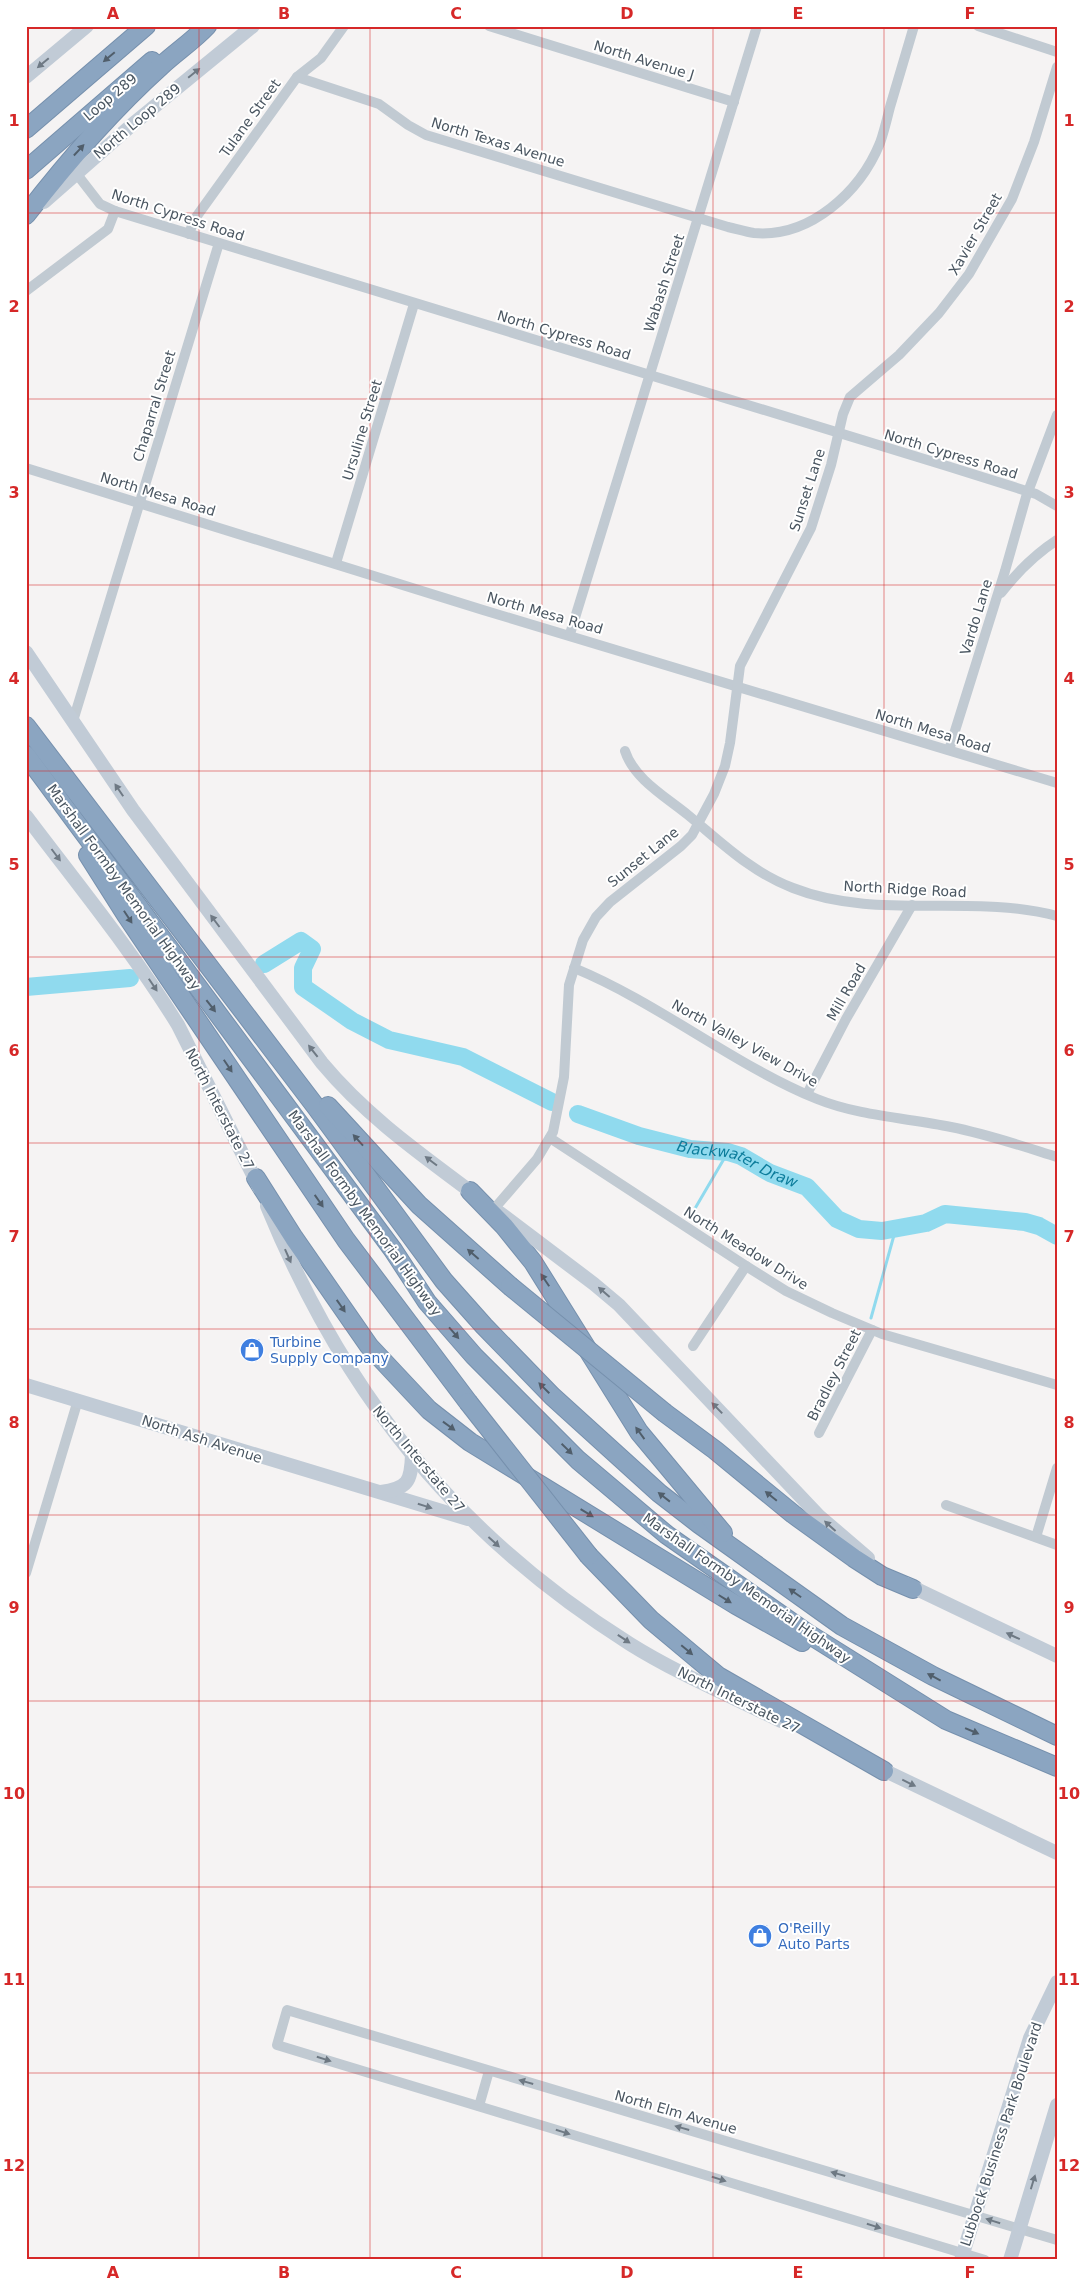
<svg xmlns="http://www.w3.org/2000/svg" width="1083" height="2286" viewBox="0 0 1083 2286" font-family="'DejaVu Sans',sans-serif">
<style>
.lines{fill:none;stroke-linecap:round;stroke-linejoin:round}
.stream{stroke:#90daee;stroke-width:3}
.river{stroke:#90daee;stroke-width:18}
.highway-casing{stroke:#7690ad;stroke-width:20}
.street{stroke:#c1cad2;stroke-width:10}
.secondary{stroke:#c1cbd6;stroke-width:14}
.highway{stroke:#8ba5c1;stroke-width:18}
.highway-bridge-casing{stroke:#7690ad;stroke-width:20;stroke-linecap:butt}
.highway-bridge{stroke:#8ba5c1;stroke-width:18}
.oneway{fill:#505e6b}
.oneway2{fill:#6e7984}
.oneway3{fill:#6e7983}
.grid{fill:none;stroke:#d62828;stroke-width:1;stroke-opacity:0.55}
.labels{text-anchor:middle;stroke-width:4;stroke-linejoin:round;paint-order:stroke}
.street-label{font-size:14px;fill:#4a5661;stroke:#fff}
.shop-label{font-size:14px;fill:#366cbe;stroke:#fff;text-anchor:start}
.water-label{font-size:15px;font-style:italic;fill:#0c7c9b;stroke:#fff}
.neatline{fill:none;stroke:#d62828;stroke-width:2}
.grid-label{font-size:16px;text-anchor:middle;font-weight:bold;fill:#d62828}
</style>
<rect width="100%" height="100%" fill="#f5f3f3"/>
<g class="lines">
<g class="stream">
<path d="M 690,1217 L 728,1152"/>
<path d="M 871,1318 L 896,1228"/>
</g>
<g class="river">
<path d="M 264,964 L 301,941 L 312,949 L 303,968 L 303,987 L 352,1021 L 389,1040 L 463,1057 L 552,1102"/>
<path d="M 26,987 L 130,978"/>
<path id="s1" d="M 578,1114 L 639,1136 L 690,1149 L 728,1152 L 741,1156 L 770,1173 L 807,1187 L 837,1219 L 859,1229 L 882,1231 L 926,1223 L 945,1214 L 1025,1222 L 1039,1226 L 1057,1236"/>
</g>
<g class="highway-casing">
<g id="highway">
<path d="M 26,129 L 146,26"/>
<path d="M 26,170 L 152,61"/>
<path d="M 26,215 C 67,162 111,111 161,66 C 176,52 193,41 207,26"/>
<path d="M 26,726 L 316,1107 L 444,1281 L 484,1326 L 552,1396 L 659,1493 L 699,1524 L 842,1626 L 933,1676 L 1057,1736"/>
<path d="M 26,755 L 393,1250 L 427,1302 L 474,1356 L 578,1460 L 667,1535 L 807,1633 L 946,1720 L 1057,1767"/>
<path d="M 88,855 L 126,915 L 346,1240 L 468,1402"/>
<path d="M 328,1106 L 419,1205 L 510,1286"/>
<path d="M 256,1178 L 294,1238 L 369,1346 L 429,1410 L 470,1442 L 736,1605 L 802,1642"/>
<path d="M 470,1191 L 504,1226 L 533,1262 L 639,1432 L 723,1533"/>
<path d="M 665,1413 L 715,1450 L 793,1514 L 854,1558 L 882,1576 L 913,1589"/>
<path d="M 589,1556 L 651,1620 L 718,1676 L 884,1771"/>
</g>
</g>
<g class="street">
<path d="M 489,26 L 734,102"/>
<path d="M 978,26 L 1057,52"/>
<path d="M 297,77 L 379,104 L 408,125 L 426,135 L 728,227 C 737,229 746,232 754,233 C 810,238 860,192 880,143 C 884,132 887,119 890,107 C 898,80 906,53 914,26"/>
<path d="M 76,173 L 100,204 L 115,211 L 947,466 L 1036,494 L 1057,506"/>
<path d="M 189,234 L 194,220 L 297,77 L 321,58 L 344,26"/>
<path d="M 26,291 L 108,229 L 115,211"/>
<path d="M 26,468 L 483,610 L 1057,783"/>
<path d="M 336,563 L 414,304"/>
<path d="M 1001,593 C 1018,571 1034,555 1057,540"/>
<path d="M 570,634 L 757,26"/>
<path d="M 73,721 L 219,243"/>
<path d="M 949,750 L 1005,571 L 1026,497 L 1057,415"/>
<path d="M 625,751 C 634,779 666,797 688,815 C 722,843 751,872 793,888 C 877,921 971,893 1057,916"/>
<path d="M 574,968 C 659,1003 732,1064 817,1099 C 859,1116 907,1118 951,1127 C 987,1134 1022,1146 1057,1157"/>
<path d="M 807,1094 L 846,1019 L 912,905"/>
<path d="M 550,1138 L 746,1266 L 786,1291 L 832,1313 L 882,1334 L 1057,1385"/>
<path d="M 494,1209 L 537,1159 L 553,1132 L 564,1077 L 569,985 L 583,940 L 596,917 L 610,902 L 681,846 L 692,835 L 714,794 L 725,766 L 730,743 L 740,666 L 811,528 L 831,465 L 843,414 L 850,397 L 899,355 L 939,313 L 969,274 L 1012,199 L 1034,142 L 1057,67"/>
<path d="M 693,1346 L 746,1266"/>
<path d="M 819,1433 L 872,1330"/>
<path d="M 946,1505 L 1057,1545"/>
<path d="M 1036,1537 L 1057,1468"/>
<path d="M 26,1573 L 78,1400"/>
<path d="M 479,2106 L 489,2071"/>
<path d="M 985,2260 L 277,2045 L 287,2010 L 1057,2240"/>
</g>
<g class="secondary">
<path d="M 26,77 L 87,26"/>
<path d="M 44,202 L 133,124 L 253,26"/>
<path d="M 26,652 L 133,810 L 322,1063 C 367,1117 422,1155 478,1197"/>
<path d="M 26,816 C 78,885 133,952 178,1025 L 259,1187"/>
<path d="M 267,1206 C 345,1396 456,1534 630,1644 C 678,1674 731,1696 781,1721"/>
<path d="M 500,1213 L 594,1284 L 619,1305 L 819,1516 L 868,1558"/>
<path d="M 26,1385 L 468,1519"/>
<path d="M 381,1492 C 408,1488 411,1482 412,1455"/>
<path d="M 906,1584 L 1057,1656"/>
<path d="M 875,1766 L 1057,1853"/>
<path d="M 961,2260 L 1030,2038 L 1057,1982"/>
<path d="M 1010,2260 L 1057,2105"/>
</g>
<use href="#highway" class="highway"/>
<g class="highway-bridge-casing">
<g id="highway-bridge">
<path d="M 510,1286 L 665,1413"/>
<path d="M 468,1402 L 589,1556"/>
</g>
</g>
<use href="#highway-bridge" class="highway-bridge"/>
</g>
<defs><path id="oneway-solid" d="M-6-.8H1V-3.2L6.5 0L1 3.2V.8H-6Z" transform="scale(1.25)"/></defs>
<g class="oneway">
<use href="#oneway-solid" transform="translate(109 57) rotate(140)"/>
<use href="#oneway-solid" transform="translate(79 150) rotate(-47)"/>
<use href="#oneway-solid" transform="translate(128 917) rotate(57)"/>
<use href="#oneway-solid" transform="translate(211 1006) rotate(52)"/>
<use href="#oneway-solid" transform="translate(228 1066) rotate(56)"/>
<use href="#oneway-solid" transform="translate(358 1140) rotate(-132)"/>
<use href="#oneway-solid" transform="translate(319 1201) rotate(55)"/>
<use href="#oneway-solid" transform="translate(473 1254) rotate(-139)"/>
<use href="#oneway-solid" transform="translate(545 1280) rotate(-124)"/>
<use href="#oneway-solid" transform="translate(341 1306) rotate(55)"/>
<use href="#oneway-solid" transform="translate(454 1333) rotate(49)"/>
<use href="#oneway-solid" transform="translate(544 1388) rotate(-135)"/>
<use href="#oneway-solid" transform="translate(449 1426) rotate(36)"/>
<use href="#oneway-solid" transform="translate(640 1433) rotate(-126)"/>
<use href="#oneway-solid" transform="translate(567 1449) rotate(44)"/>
<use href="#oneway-solid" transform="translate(771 1496) rotate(-141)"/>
<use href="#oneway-solid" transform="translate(664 1497) rotate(-142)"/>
<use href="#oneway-solid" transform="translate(587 1513) rotate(31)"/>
<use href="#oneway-solid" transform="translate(795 1593) rotate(-145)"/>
<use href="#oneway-solid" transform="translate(725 1599) rotate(32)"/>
<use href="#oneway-solid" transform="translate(687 1650) rotate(40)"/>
<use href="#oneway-solid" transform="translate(934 1677) rotate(-152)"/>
<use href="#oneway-solid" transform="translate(972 1731) rotate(23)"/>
</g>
<g class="oneway2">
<use href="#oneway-solid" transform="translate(43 63) rotate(140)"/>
<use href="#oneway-solid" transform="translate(194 73) rotate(-39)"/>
<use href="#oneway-solid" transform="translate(119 790) rotate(-124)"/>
<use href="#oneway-solid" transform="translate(56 855) rotate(53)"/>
<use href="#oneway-solid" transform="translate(215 921) rotate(-127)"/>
<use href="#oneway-solid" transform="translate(153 985) rotate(56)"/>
<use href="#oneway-solid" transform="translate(313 1051) rotate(-128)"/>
<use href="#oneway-solid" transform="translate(431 1161) rotate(-143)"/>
<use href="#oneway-solid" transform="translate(288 1256) rotate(66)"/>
<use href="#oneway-solid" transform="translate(604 1292) rotate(-139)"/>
<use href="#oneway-solid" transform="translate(717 1408) rotate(-134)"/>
<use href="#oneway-solid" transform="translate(425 1506) rotate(17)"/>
<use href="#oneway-solid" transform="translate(830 1526) rotate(-138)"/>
<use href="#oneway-solid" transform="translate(494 1542) rotate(42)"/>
<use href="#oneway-solid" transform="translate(1013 1636) rotate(-155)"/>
<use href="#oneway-solid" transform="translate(624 1639) rotate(34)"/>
<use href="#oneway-solid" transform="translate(909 1783) rotate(26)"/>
<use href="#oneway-solid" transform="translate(1033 2182) rotate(-73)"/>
</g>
<g class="oneway3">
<use href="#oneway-solid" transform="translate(324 2059) rotate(17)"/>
<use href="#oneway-solid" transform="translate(526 2082) rotate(-164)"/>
<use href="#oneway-solid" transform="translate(682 2128) rotate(-164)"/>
<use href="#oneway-solid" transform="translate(563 2132) rotate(17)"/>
<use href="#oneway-solid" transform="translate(838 2174) rotate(-164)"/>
<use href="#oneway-solid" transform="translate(719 2179) rotate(17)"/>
<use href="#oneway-solid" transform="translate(993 2221) rotate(-163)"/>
<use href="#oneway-solid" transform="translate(874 2226) rotate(17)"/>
</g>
<path class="grid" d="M 199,26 L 199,2260M 370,26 L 370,2260M 542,26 L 542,2260M 713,26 L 713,2260M 884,26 L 884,2260M 26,213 L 1057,213M 26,399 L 1057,399M 26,585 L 1057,585M 26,771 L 1057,771M 26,957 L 1057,957M 26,1143 L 1057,1143M 26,1329 L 1057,1329M 26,1515 L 1057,1515M 26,1701 L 1057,1701M 26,1887 L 1057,1887M 26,2073 L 1057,2073"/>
<defs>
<g id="shop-disc" transform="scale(1.25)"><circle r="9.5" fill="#3f7fe0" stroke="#fff"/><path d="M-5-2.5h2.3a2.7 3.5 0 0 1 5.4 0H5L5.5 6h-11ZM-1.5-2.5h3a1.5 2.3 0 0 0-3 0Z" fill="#fff"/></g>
</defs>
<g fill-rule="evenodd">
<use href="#shop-disc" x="252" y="1350"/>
<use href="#shop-disc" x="760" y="1936"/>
</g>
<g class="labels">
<g class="street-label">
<text transform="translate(644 60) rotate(17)" y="5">North Avenue J</text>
<text transform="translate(110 97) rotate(-40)" y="5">Loop 289</text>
<text transform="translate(250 118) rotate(-54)" y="5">Tulane Street</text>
<text transform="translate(137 121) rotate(-40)" y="5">North Loop 289</text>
<text transform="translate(498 142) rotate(17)" y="5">North Texas Avenue</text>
<text transform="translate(178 215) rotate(18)" y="5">North Cypress Road</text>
<text transform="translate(975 234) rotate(-60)" y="5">Xavier Street</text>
<text transform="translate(664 283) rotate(-72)" y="5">Wabash Street</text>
<text transform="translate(564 335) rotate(17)" y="5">North Cypress Road</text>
<text transform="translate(154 406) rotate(-73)" y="5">Chaparral Street</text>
<text transform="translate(362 430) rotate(-73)" y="5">Ursuline Street</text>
<text transform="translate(951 454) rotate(17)" y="5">North Cypress Road</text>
<text transform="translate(807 490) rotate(-72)" y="5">Sunset Lane</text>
<text transform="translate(158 494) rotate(17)" y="5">North Mesa Road</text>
<text transform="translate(545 613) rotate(16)" y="5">North Mesa Road</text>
<text transform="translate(976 617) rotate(-73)" y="5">Vardo Lane</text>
<text transform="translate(933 731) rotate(17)" y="5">North Mesa Road</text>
<text transform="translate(643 857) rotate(-39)" y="5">Sunset Lane</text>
<text transform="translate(124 887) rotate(54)" y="5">Marshall Formby Memorial Highway</text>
<text transform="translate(905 889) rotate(3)" y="5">North Ridge Road</text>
<text transform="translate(846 992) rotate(-60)" y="5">Mill Road</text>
<text transform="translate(745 1043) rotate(29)" y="5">North Valley View Drive</text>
<text transform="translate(220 1109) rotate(63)" y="5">North Interstate 27</text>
<text transform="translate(365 1213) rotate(54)" y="5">Marshall Formby Memorial Highway</text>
<text transform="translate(746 1248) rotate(32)" y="5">North Meadow Drive</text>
<text transform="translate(834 1375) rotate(-63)" y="5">Bradley Street</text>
<text transform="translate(202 1439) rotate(18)" y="5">North Ash Avenue</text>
<text transform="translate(419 1459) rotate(50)" y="5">North Interstate 27</text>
<text transform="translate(747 1588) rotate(35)" y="5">Marshall Formby Memorial Highway</text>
<text transform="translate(739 1700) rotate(26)" y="5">North Interstate 27</text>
<text transform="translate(676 2112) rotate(16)" y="5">North Elm Avenue</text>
<text transform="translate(1001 2134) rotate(-72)" y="5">Lubbock Business Park Boulevard</text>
</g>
<g class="shop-label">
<text x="270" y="1347">Turbine<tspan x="270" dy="16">Supply Company</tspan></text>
<text x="778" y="1933">O'Reilly<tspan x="778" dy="16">Auto Parts</tspan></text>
</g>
<g class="water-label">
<text dy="5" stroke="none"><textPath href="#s1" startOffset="168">Blackwater Draw</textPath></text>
</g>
</g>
<rect width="1083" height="2286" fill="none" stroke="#ffffff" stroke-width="55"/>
<rect x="28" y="28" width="1028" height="2230" class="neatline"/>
<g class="grid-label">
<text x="113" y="19">A</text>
<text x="284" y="19">B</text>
<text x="456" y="19">C</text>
<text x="627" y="19">D</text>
<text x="798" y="19">E</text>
<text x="970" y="19">F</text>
<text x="14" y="126">1</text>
<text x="1069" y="126">1</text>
<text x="14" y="312">2</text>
<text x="1069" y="312">2</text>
<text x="14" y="498">3</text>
<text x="1069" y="498">3</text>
<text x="14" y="684">4</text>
<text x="1069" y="684">4</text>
<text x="14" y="870">5</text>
<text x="1069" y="870">5</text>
<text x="14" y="1056">6</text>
<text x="1069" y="1056">6</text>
<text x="14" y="1242">7</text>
<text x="1069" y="1242">7</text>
<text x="14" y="1428">8</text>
<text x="1069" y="1428">8</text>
<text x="14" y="1613">9</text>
<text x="1069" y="1613">9</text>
<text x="14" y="1799">10</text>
<text x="1069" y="1799">10</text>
<text x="14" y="1985">11</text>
<text x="1069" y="1985">11</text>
<text x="14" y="2171">12</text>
<text x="1069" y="2171">12</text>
<text x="113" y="2278">A</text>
<text x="284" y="2278">B</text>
<text x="456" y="2278">C</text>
<text x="627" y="2278">D</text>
<text x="798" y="2278">E</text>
<text x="970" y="2278">F</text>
</g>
</svg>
